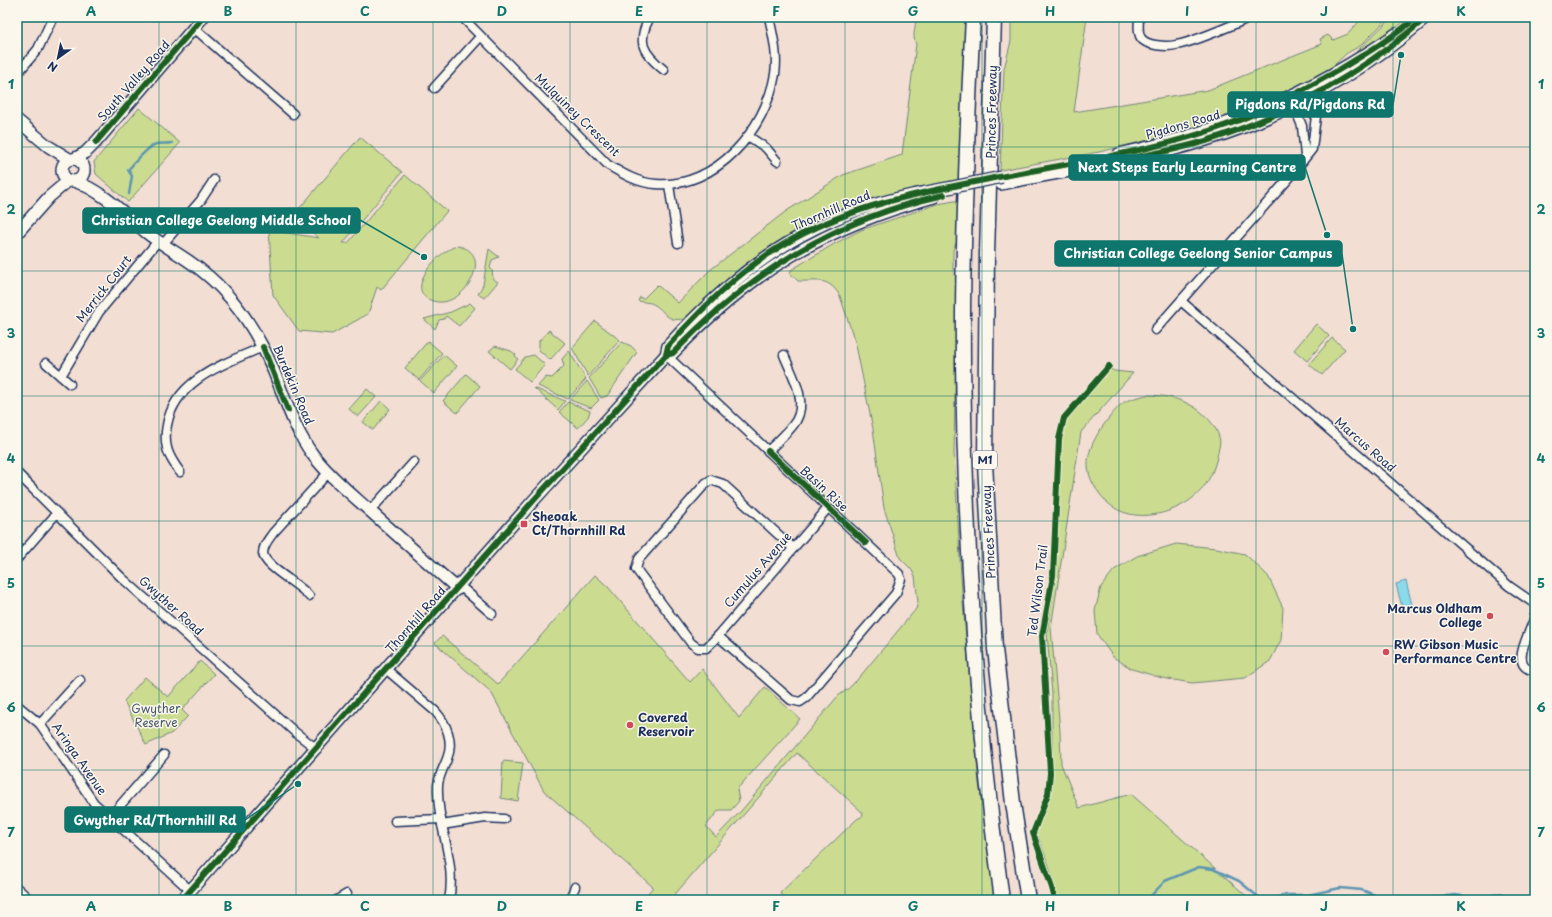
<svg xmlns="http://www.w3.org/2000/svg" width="1552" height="917" viewBox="0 0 1552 917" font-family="'Playpen Sans',sans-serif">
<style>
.green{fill:#cbdc91;stroke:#738678}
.water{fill:#8bdaea;stroke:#5e96b2}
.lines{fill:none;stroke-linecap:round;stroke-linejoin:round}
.stream{stroke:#5e96b2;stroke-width:2.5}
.street-casing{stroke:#1b2f5e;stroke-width:11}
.secondary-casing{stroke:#1b2f5e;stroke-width:14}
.highway-casing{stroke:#1b2f5e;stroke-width:17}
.street{stroke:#fbf7ec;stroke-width:8}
.secondary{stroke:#fbf7ec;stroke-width:11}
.highway{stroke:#fbf7ec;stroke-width:14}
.secondary-bridge-casing{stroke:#1b2f5e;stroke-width:14;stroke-linecap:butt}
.secondary-bridge{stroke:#fbf7ec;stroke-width:11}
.cycleway-casing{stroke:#fbf7ec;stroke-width:8}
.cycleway{stroke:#1b5e20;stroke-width:6}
.grid{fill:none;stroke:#0f766e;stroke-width:1;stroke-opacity:0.55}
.poi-dot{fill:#d1495b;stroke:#fbf7ec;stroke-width:1.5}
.labels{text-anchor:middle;stroke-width:3;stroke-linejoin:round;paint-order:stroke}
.shield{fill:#fbf7ec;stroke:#5e6b89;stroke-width:1}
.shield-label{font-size:11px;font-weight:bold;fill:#1b2f5e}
.street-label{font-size:12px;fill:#1b2f5e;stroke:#fbf7ec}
.poi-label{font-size:12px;font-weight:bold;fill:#1b2f5e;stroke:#fbf7ec;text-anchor:start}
.park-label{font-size:12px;fill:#475a6b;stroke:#fbf7ec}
.leader{fill:none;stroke:#0f766e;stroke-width:1.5}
.callout-dot{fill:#0f766e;stroke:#fbf7ec;stroke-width:1.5}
.callout{fill:#0f766e;stroke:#0f766e;stroke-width:1.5}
.callout-label{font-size:13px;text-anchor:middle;font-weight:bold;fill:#fff}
.neatline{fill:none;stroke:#0f766e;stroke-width:1.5}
.grid-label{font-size:13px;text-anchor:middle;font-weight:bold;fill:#0f766e}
</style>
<rect width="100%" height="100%" fill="#f2ded3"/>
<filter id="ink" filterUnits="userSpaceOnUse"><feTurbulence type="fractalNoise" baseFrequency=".025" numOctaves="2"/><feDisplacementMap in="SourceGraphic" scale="8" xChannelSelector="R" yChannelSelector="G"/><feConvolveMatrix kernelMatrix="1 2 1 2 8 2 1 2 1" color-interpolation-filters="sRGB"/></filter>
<g filter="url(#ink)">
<g class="green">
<path d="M 915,17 L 967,17 L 961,179 C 882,196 816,212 750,260 C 734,272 720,286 706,299 C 699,306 692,314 684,319 C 663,322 667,310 651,303 C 647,302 642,302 638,301 L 640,297 L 643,299 L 657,285 L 678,303 L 710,270 L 785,212 L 843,175 L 902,155 L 916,44 C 911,33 917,29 915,17 Z"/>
<path d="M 1011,17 L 1087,17 L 1074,112 L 1208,90 L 1322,44 L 1320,39 L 1328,35 L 1333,40 L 1348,34 L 1363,17 L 1389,17 L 1360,46 L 1347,53 L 1331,68 L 1275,97 L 1234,115 L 1187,131 L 1099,152 L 1000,170 L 1004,69 L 1011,41 Z"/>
<path d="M 1392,17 L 1411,17 L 1366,49 L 1356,52 Z"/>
<path d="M 139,108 L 180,143 L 128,202 L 96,174 L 94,162 Z"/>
<path d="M 360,137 L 402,172 L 343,243 L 348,243 L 405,175 L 447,211 L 381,290 L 377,287 L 368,314 L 332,334 L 299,331 L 273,295 L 269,230 L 319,238 L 293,216 Z"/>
<path d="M 960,200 L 957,241 L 953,250 L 953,273 L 957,278 L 954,454 L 962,593 L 979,784 L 997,900 L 788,900 L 780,893 L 857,819 L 863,816 L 862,812 L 797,753 L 670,900 L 642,900 L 653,887 L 544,791 L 491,692 L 435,643 L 442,636 L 498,684 L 595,575 L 608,587 L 690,682 L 702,669 L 739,718 L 765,687 L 800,719 L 737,789 L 739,801 L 731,810 L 719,810 L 706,826 L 716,837 L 742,810 L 838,696 L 848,689 L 857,680 L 916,609 L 918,602 L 915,576 L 911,569 L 900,558 L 884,508 L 873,429 L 856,345 L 840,296 C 828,276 817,282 798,281 L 790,273 L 791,270 L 834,244 L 861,230 L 938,204 Z"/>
<path d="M 457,246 C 497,251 464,311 433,301 C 402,292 437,251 457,246 Z"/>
<path d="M 489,249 L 499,257 L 492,260 L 490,268 L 492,270 L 493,279 L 498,282 L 484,298 L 478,294 L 483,285 Z"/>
<path d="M 470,303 L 475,308 L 459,326 L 446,316 L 444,319 L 439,320 L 435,329 L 424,319 L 451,312 Z"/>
<path d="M 595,321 L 620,340 L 588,376 L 572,348 Z"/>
<path d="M 1316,324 L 1329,336 L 1307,361 L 1294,350 Z"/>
<path d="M 549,330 L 565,343 L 550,360 L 539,350 L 539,341 Z"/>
<path d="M 1332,338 L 1345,349 L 1322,375 L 1309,364 Z"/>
<path d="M 428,341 L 442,353 L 419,380 L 405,368 Z"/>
<path d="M 622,342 L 631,346 L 637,352 L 607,396 L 601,398 L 589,378 Z"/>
<path d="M 495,346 L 511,351 L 516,355 L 515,357 L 518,359 L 510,369 L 489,351 Z"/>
<path d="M 569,351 L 586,379 L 568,399 L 538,386 L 546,377 L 552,378 L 564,366 L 562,359 Z"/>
<path d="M 444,355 L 457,366 L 434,393 L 420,381 Z"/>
<path d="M 534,355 L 545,365 L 530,382 L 515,369 L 525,357 Z"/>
<path d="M 1109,368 L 1114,371 L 1133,373 L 1081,432 L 1051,628 L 1060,731 L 1061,764 L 1079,808 L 1131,794 L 1251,900 L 1058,900 L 1049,866 L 1038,836 L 1036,835 L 1037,824 L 1050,790 L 1052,776 L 1052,694 L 1047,633 L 1055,583 L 1062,432 L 1067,415 Z"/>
<path d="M 466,374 L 480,386 L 457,413 L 443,401 Z"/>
<path d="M 587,381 L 599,400 L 591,408 L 570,400 Z"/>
<path d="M 534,388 L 565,401 L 558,410 Z"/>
<path d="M 367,389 L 376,397 L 358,417 L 349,409 Z"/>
<path d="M 1146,395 C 1166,395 1184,399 1200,411 C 1208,418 1216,426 1219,437 C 1221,441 1219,447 1218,452 C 1216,464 1211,478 1203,488 C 1181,515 1129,528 1104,499 C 1080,472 1085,451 1105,423 C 1110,417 1116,408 1123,403 C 1129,399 1139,397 1146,395 Z"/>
<path d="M 381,401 L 390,409 L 373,430 L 363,422 Z"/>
<path d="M 568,402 L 590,411 L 588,417 L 578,428 L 559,412 Z"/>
<path d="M 1176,544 L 1216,548 L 1245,554 L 1268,576 L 1283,608 L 1281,640 L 1270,661 L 1245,678 L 1192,683 L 1162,678 L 1132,669 L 1113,657 L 1097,634 L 1095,611 L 1101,587 L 1114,570 L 1137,556 Z"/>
<path d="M 200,661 L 214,674 L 182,710 L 188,716 L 172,733 L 146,745 L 124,701 L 145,677 L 168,697 Z"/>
<path d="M 503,761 L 523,763 L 518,801 L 501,798 Z"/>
</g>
<path class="water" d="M 1406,581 L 1413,609 L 1403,611 L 1396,584 Z"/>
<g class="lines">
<g class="stream">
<path d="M 129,194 L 132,176 L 128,170 C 133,164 150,145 156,144 C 161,143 167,144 172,143"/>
<path d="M 1147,900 L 1165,881 L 1199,867 L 1213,869 L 1239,881 L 1262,900"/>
<path d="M 1275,900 L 1282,895 L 1308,895 L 1340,888 L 1362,890 L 1386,900"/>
<path d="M 1396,900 L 1431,898 L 1455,895 L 1474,898 L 1501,894 L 1510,900"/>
</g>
<g class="street-casing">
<g id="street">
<path d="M 462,17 L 608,165 C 623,174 638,183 656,184 C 716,189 766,129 775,74 C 778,55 773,36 769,17"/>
<path d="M 650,17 C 636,42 643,53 664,70"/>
<path d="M 1139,17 C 1139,24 1137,32 1141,38 C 1146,46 1167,47 1176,45 C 1195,42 1232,25 1251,17"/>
<path d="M 194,28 L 293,114"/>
<path d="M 17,74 L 38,49 L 53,17"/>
<path d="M 434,88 L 480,37"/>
<path d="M 1292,101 L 1302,126 L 1305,156"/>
<path d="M 748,136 L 766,148 L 777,161"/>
<path d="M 669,185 L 678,243"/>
<path d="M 163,244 L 201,200 L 214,180"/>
<path d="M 1181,301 L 1509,586 L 1535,604"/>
<path d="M 1155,330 L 1290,177 L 1312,149 L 1316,116 L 1304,95"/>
<path d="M 666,355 L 899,574 L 901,579 L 896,593 L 806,698 L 800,702 L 791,700 L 718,636"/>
<path d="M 46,363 L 70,384"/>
<path d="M 61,376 L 99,312 L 158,241"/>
<path d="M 768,451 C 777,442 789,432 796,421 C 808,400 792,375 784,355"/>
<path d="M 180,472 C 168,456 163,445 167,425 C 175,379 226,363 263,347"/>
<path d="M 17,473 L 121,577 L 296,733 L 317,749"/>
<path d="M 370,511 L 414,462"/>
<path d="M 793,548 L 723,484 L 711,480 L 706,483 L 639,559 L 636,569 L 691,643 L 698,648 L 706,648 L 718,636 L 828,508"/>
<path d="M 17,559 L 57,513"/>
<path d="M 460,586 L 492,614"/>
<path d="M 309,596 C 300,584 264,567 263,553 C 263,545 269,539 273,533 L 328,473"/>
<path d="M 1535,616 C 1531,633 1507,666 1535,671"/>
<path d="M 387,670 L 435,711 C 447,724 454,742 447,759 C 444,767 439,775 438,785 C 436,823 457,862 449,900"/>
<path d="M 17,705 L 40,724 L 94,803 L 191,891"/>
<path d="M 40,724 L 80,680"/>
<path d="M 110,817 L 164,755"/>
<path d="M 395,821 L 441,819"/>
<path d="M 442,825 L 485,818 L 504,819"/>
<path d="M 17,888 L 30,900"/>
<path d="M 337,900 L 347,894"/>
<path d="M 569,900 L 575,887"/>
</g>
</g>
<g class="secondary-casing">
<g id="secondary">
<path d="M 17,120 L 48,146 L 69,159"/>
<path d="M 1119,154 C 1219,133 1312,93 1396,34"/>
<path d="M 74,159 L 85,153 L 96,142 L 203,17"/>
<circle cx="73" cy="170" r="11"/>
<path d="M 74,181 C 103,191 124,214 147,233 C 161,244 176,252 190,262 C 221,283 245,313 262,346 C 282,383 288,421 313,455 C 329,476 350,493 369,510 C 399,537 428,563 458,589"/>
<path d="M 1001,184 C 1070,170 1140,161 1206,140 C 1288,115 1362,73 1427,17"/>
<path d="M 17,233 L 49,197 L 69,180"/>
<path d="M 666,355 L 673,353 C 751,271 824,227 934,197"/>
<path d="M 182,900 L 534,500 L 666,355 L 668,346 C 724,284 786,233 867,207 C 896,197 927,192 958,186"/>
</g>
</g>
<g class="highway-casing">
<g id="highway">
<path d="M 973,17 C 967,132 962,248 963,364 C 965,544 977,722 1002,900"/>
<path d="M 994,17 L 987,254 L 985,463 L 995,649 L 1013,803 L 1028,900"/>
</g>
</g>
<use href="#street" class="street"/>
<use href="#secondary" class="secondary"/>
<use href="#highway" class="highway"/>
<g class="secondary-bridge-casing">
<path id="secondary-bridge" d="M 958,186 L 1002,177"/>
</g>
<use href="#secondary-bridge" class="secondary-bridge"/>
<g class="cycleway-casing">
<g id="cycleway">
<path d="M 96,142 L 203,17"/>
<path d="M 1093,166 C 1131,158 1169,152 1206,141 C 1288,115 1362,73 1427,17"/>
<path d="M 263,347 L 288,410"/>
<path d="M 666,355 L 673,353 C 750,273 834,219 944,195"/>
<path d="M 768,451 L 866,543"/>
<path d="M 182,900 L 534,500 L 666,355 L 668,346 C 705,305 746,264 795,238 C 859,203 929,191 999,177 C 1077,162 1157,151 1232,123 C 1269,109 1303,90 1337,71 C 1365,54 1392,38 1417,17"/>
<path d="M 1055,900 L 1052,888 L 1033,833 L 1048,794 L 1050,773 L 1042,636 L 1053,576 L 1059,439 L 1064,418 L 1109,366"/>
</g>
</g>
<use href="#cycleway" class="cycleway"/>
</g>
</g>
<path class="grid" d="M 159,17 L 159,900M 296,17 L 296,900M 433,17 L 433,900M 570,17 L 570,900M 707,17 L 707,900M 845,17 L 845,900M 982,17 L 982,900M 1119,17 L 1119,900M 1256,17 L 1256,900M 1393,17 L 1393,900M 17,147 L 1535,147M 17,271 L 1535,271M 17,396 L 1535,396M 17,521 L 1535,521M 17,646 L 1535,646M 17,770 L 1535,770"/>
<g class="poi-dot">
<rect x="520" y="520" width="8" height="8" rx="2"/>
<circle cx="1490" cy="616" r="4"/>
<circle cx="1386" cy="652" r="4"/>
<circle cx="630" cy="725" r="4"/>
</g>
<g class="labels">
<rect class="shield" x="973" y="451" width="24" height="18" rx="3"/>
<g class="shield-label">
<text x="985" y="464">M1</text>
</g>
<g class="street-label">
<text transform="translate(134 81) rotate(-49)" y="4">South Valley Road</text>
<text transform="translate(992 112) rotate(-89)" y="4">Princes Freeway</text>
<text transform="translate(577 115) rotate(44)" y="4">Mulquiney Crescent</text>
<text transform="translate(1183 125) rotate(-16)" y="4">Pigdons Road</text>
<text transform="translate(831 211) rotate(-23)" y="4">Thornhill Road</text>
<text transform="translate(104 289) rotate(-52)" y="4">Merrick Court</text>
<text transform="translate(293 385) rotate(67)" y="4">Burdekin Road</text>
<text transform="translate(1365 445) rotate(41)" y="4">Marcus Road</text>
<text transform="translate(824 489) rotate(43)" y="4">Basin Rise</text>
<text transform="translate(989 532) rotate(-93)" y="4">Princes Freeway</text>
<text transform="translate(758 570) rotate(-49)" y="4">Cumulus Avenue</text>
<text transform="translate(1038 591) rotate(-83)" y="4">Ted Wilson Trail</text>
<text transform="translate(171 606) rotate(42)" y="4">Gwyther Road</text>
<text transform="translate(416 620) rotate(-49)" y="4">Thornhill Road</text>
<text transform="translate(79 759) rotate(55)" y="4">Aringa Avenue</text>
</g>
<g class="poi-label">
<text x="532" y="521">Sheoak<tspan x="532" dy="14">Ct/Thornhill Rd</tspan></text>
<text x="1482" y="613" text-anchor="end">Marcus Oldham<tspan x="1482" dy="14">College</tspan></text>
<text x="1394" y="649">RW Gibson Music<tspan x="1394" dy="14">Performance Centre</tspan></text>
<text x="638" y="722">Covered<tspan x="638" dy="14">Reservoir</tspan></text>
</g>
<g class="park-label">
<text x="156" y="713">Gwyther<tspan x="156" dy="14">Reserve</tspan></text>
</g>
</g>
<path class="leader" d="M1401 55L1393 105M1327 235L1305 167M424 257L360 220M1353 329L1342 254M298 784L245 820"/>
<g class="callout-dot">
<circle cx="1401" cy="55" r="4"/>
<circle cx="1327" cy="235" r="4"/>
<circle cx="424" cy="257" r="4"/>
<circle cx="1353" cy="329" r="4"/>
<circle cx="298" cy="784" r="4"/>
</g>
<g class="callout">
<rect x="1228" y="92" width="165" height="25" rx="4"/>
<rect x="1069" y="155" width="236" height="25" rx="4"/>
<rect x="83" y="208" width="277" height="25" rx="4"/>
<rect x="1055" y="241" width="287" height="25" rx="4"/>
<rect x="65" y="807" width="180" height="25" rx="4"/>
</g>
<g class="callout-label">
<text x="1310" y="109">Pigdons Rd/Pigdons Rd</text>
<text x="1187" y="172">Next Steps Early Learning Centre</text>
<text x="221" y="225">Christian College Geelong Middle School</text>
<text x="1198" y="258">Christian College Geelong Senior Campus</text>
<text x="155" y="825">Gwyther Rd/Thornhill Rd</text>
</g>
<rect width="1552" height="917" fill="none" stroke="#fbf7ec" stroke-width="44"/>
<g transform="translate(58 58) rotate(213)" stroke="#fbf7ec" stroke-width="3" paint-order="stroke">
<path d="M0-3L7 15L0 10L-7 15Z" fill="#1b2f5e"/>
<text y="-6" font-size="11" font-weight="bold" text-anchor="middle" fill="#1b2f5e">N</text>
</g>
<rect x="22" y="22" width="1508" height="873" class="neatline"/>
<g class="grid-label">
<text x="91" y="16">A</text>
<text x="228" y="16">B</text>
<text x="365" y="16">C</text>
<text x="502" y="16">D</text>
<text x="639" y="16">E</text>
<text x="776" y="16">F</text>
<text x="913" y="16">G</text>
<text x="1050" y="16">H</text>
<text x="1187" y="16">I</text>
<text x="1324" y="16">J</text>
<text x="1461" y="16">K</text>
<text x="11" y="89">1</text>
<text x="1541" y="89">1</text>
<text x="11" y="214">2</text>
<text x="1541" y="214">2</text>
<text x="11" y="338">3</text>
<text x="1541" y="338">3</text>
<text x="11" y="463">4</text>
<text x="1541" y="463">4</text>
<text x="11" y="588">5</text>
<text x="1541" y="588">5</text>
<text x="11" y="712">6</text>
<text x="1541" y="712">6</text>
<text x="11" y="837">7</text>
<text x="1541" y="837">7</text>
<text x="91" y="911">A</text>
<text x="228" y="911">B</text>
<text x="365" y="911">C</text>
<text x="502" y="911">D</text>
<text x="639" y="911">E</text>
<text x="776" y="911">F</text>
<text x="913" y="911">G</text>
<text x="1050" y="911">H</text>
<text x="1187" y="911">I</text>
<text x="1324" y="911">J</text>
<text x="1461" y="911">K</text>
</g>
</svg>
